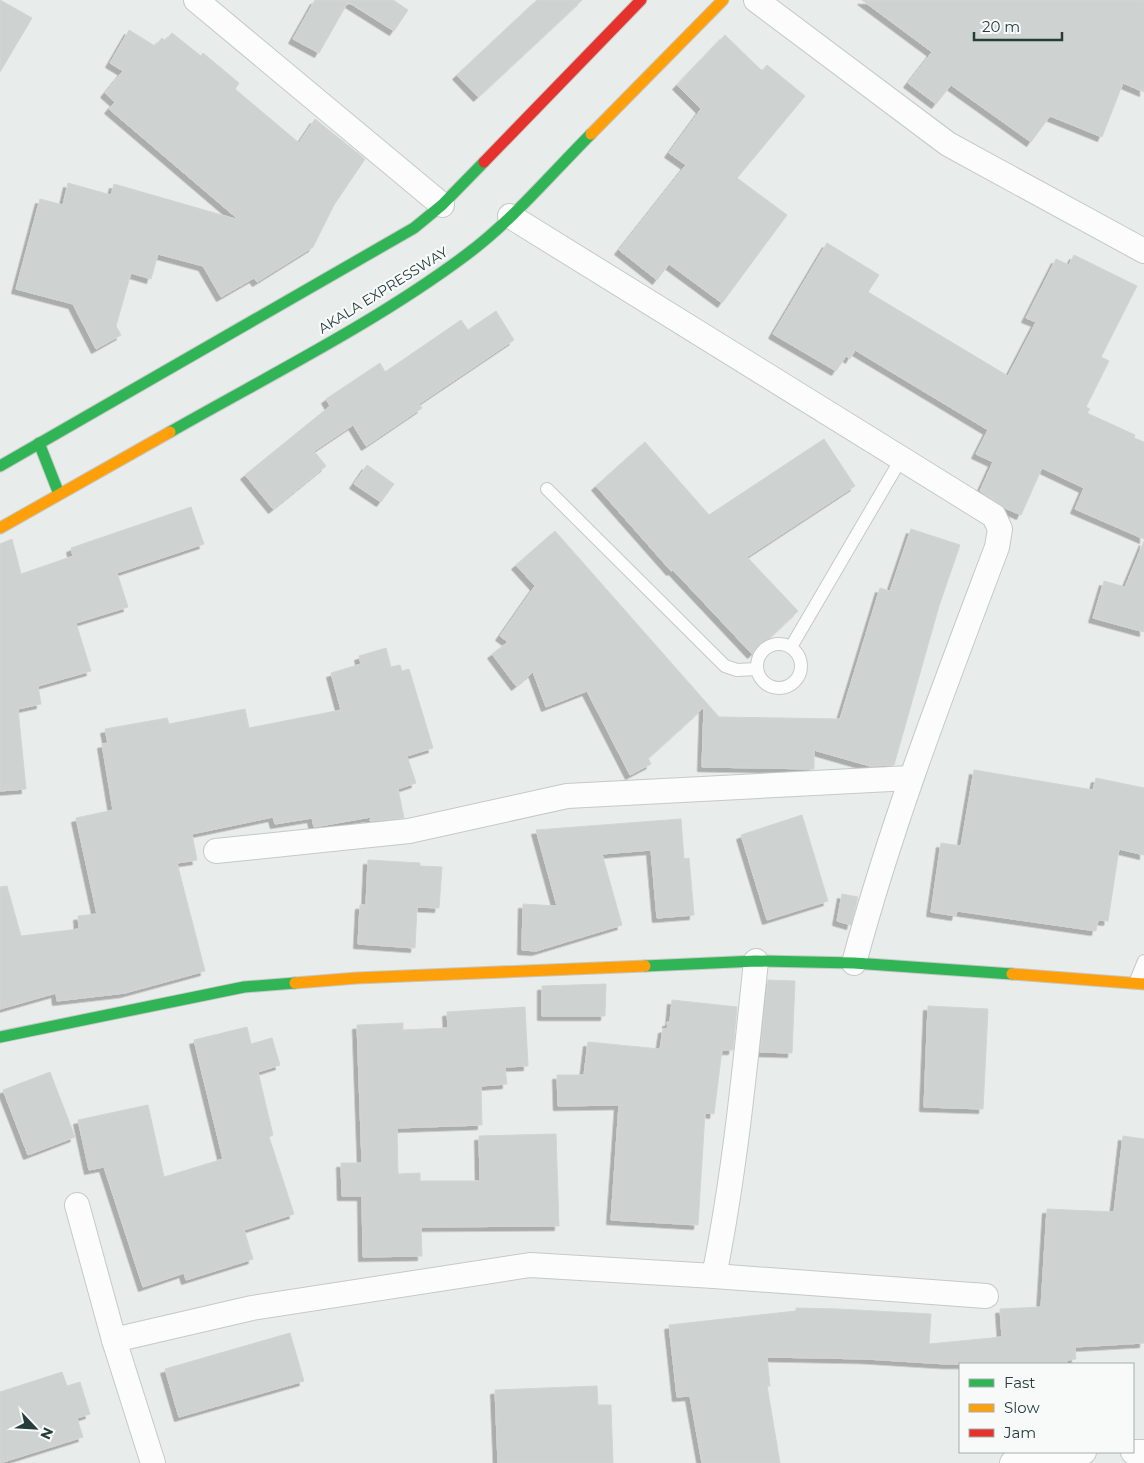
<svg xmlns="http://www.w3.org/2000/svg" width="1144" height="1463" viewBox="0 0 1144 1463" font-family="Montserrat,sans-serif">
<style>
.building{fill:#ced3d1;stroke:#d1d5d3;filter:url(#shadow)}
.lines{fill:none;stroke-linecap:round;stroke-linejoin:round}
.lane-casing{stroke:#c5c9c7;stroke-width:14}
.street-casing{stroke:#c5c9c7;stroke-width:26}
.fast-casing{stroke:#c3c9c7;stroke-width:13}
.slow-casing{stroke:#c3c9c7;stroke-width:13}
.jam-casing{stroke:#c3c9c7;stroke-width:13}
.lane{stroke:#fcfcfc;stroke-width:12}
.street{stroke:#fcfcfc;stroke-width:24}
.fast{stroke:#30b455;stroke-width:11}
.slow{stroke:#ff9f0a;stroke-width:11}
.jam{stroke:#e5322d;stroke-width:11}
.labels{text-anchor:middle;stroke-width:4.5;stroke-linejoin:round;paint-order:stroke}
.street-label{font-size:14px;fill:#263e3a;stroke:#f7faf9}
</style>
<defs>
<filter id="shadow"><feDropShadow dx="-4.5" dy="4.5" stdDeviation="0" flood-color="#0004"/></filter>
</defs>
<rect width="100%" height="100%" fill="#e8ecea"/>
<g class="building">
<path d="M 0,0 L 32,18 L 0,72 Z"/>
<path d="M 315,0 L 393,0 L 408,10 L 394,31 L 348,2 L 319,53 L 293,39 Z"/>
<path d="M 537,0 L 582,0 L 478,97 L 457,75 Z"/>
<path d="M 862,0 L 1144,0 L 1144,92 L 1123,83 L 1102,137 L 1050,116 L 1031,142 L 951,85 L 936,104 L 908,83 L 932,52 Z"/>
<path d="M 129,30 L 155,46 L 162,38 L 165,41 L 172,33 L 201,56 L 203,53 L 239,83 L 235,89 L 299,143 L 315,119 L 365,159 L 334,205 L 313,247 L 257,282 L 254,278 L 221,297 L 203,266 L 158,254 L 151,279 L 131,273 L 116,326 L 121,335 L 96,349 L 73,304 L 16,289 L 40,199 L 63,205 L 68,183 L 111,195 L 114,184 L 239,220 L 109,109 L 115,102 L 105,93 L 123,71 L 110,63 Z"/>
<path d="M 725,35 L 762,71 L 767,65 L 805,96 L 737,178 L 787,215 L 722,303 L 669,264 L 657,280 L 619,250 L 686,165 L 669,153 L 701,109 L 677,85 Z"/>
<path d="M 827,243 L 879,275 L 868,292 L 1008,376 L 1036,322 L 1026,318 L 1056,259 L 1069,265 L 1074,255 L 1137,286 L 1101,357 L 1109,361 L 1086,407 L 1090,409 L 1087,413 L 1135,435 L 1134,438 L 1144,442 L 1144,539 L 1075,509 L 1084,488 L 1042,468 L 1021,515 L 1005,508 L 980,491 L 993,462 L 976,454 L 988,430 L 855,350 L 850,359 L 846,356 L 836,371 L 773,334 Z"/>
<path d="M 496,311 L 514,340 L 419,404 L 422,408 L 366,446 L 353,425 L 314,451 L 326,466 L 273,509 L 245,475 L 330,406 L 326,399 L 380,363 L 385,372 L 461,320 L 468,330 Z"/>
<path d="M 824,439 L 855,486 L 747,557 L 798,611 L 752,654 L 673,570 L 671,571 L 596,486 L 645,442 L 709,515 Z"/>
<path d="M 367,465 L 394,484 L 381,502 L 354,484 Z"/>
<path d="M 191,507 L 204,544 L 117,573 L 128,607 L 76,623 L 91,671 L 38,686 L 41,704 L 18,709 L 26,789 L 0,791 L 0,544 L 12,539 L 21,574 L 73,556 L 71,548 Z"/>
<path d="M 911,529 L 960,545 L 939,606 L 894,765 L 870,766 L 814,750 L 814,769 L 702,767 L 704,707 L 648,758 L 651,764 L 630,775 L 587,691 L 546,707 L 533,672 L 516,686 L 492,654 L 508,642 L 500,636 L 535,586 L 516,565 L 555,531 L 719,717 L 840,719 L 880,588 L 890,591 Z"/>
<path d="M 1144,541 L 1144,632 L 1093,618 L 1104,581 L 1125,587 Z"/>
<path d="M 386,648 L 391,667 L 400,665 L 402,671 L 409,669 L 433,748 L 407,756 L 416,783 L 398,789 L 404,818 L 370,821 L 371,817 L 314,827 L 312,818 L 275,824 L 273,817 L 192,834 L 197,860 L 177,863 L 205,971 L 125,993 L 57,1001 L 56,993 L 0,1009 L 0,887 L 7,886 L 21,936 L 79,929 L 78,916 L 97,914 L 76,818 L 113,810 L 102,744 L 108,743 L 105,729 L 167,718 L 169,724 L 245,709 L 249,728 L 341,710 L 331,673 L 361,664 L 359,656 Z"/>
<path d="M 974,770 L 1093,790 L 1096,778 L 1144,788 L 1144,855 L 1119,849 L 1108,921 L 1098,920 L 1096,931 L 957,911 L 956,916 L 931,912 L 941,843 L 961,846 Z"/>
<path d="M 802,815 L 828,901 L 767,920 L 741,835 Z"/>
<path d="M 681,819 L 684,859 L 689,858 L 694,915 L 657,918 L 651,850 L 602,854 L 622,925 L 536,951 L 522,950 L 523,904 L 557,906 L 536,830 Z"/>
<path d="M 368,860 L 420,863 L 420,866 L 442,867 L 439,908 L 417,907 L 415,948 L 358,944 L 360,905 L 366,905 Z"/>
<path d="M 842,894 L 858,897 L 851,925 L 837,921 Z"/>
<path d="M 768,980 L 795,981 L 792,1053 L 760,1052 Z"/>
<path d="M 606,984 L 605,1016 L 542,1016 L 542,986 Z"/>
<path d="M 672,1000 L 737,1007 L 733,1050 L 722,1050 L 714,1114 L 705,1113 L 698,1225 L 611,1220 L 619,1105 L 558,1106 L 557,1075 L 584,1075 L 588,1042 L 660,1049 L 663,1029 L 668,1028 L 667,1022 L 670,1022 Z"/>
<path d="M 928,1006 L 988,1009 L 983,1109 L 924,1107 Z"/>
<path d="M 525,1007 L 528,1066 L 505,1067 L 507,1084 L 481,1086 L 482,1125 L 397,1128 L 398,1174 L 420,1173 L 420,1181 L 480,1181 L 479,1136 L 556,1134 L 559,1226 L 421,1227 L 422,1256 L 363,1257 L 362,1196 L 342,1196 L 341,1163 L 362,1163 L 357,1025 L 403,1023 L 403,1030 L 448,1028 L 447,1012 Z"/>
<path d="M 247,1027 L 251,1044 L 272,1038 L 280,1065 L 258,1072 L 273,1135 L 269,1137 L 294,1214 L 244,1230 L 253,1259 L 186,1280 L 184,1273 L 143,1287 L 104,1167 L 89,1170 L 78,1120 L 148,1105 L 164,1177 L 223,1159 L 194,1040 Z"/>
<path d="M 50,1072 L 75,1137 L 28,1155 L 3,1090 Z"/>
<path d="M 1123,1136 L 1144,1139 L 1144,1343 L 1075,1347 L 1076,1359 L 1067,1360 L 1067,1364 L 946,1364 L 866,1359 L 767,1357 L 770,1386 L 767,1386 L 780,1463 L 702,1463 L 690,1396 L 677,1397 L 669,1325 L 796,1311 L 796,1308 L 838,1309 L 931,1314 L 929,1344 L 1002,1337 L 1000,1309 L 1041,1307 L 1047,1209 L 1114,1212 Z"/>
<path d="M 290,1333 L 304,1381 L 179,1417 L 165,1369 Z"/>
<path d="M 62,1372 L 67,1386 L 80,1382 L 90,1414 L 77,1418 L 83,1437 L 0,1463 L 0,1392 Z"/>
<path d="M 597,1386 L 598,1405 L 611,1405 L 613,1463 L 498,1463 L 495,1390 Z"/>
</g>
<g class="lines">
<g class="lane-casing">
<g id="lane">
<path d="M 547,489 L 725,666 L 737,670 L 757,669"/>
<circle cx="779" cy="666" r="22"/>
<path d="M 791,647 L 901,459"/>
<path d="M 1135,983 L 1144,961"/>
</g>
</g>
<g class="street-casing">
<g id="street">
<path d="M 196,0 L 442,205"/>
<path d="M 756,0 L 948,144 L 1144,251"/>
<path d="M 510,216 L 994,516 L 1000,529 L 997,547 C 945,685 892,821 854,963"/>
<path d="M 216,851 L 409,831 L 567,796 L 910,778"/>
<path d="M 77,1205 L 114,1340 L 153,1463"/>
<path d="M 714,1276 L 986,1296"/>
<path d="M 114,1340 L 252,1308 L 530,1265 L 714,1276 C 735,1172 745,1067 756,961"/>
<path d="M 1133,1452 L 1144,1452"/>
<path d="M 1012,1463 L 1060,1453 L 1084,1452"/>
</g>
</g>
<g class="fast-casing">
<g id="fast">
<path d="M 170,432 C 268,376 375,323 466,255 C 511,222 551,174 591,134"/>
<path d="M 39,443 L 59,494"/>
<path d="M 0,466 L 414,228 L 442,205 L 484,162"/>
<path d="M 645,966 L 756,961 L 854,963 L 1012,974"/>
<path d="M 0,1037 L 244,987 L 295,983"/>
</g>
</g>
<g class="slow-casing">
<g id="slow">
<path d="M 591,134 L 723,0"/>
<path d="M 0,528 L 170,432"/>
<path d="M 1012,974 L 1144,984"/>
<path d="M 295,983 L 357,978 L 645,966"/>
</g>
</g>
<g class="jam-casing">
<path id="jam" d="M 484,162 L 641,0"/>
</g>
<use href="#lane" class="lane"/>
<use href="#street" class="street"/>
<use href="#fast" class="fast"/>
<use href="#slow" class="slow"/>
<use href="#jam" class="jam"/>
</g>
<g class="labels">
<g class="street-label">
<text transform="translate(383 290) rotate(-32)" y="5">AKALA EXPRESSWAY</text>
</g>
</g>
<rect x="959" y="1363" width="175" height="90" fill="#f7faf9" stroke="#a3afad"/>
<rect x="969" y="1379" width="25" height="8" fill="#30b455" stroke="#a3afad"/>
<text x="1004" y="1388" font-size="15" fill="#263e3a">Fast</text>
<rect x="969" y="1404" width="25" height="8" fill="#ff9f0a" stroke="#a3afad"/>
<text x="1004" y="1413" font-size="15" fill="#263e3a">Slow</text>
<rect x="969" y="1429" width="25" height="8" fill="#e5322d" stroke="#a3afad"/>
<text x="1004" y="1438" font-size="15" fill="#263e3a">Jam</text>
<g transform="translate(35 1428) rotate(115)" stroke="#f7faf9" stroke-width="4" paint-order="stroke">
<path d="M0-4L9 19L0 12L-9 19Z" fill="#263e3a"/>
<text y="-8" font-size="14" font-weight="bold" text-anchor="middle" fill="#263e3a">N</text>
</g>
<path d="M974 32v8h88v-8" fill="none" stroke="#263e3a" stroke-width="2.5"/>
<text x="982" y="32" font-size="15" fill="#263e3a" stroke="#f7faf9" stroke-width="4" paint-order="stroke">20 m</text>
</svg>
